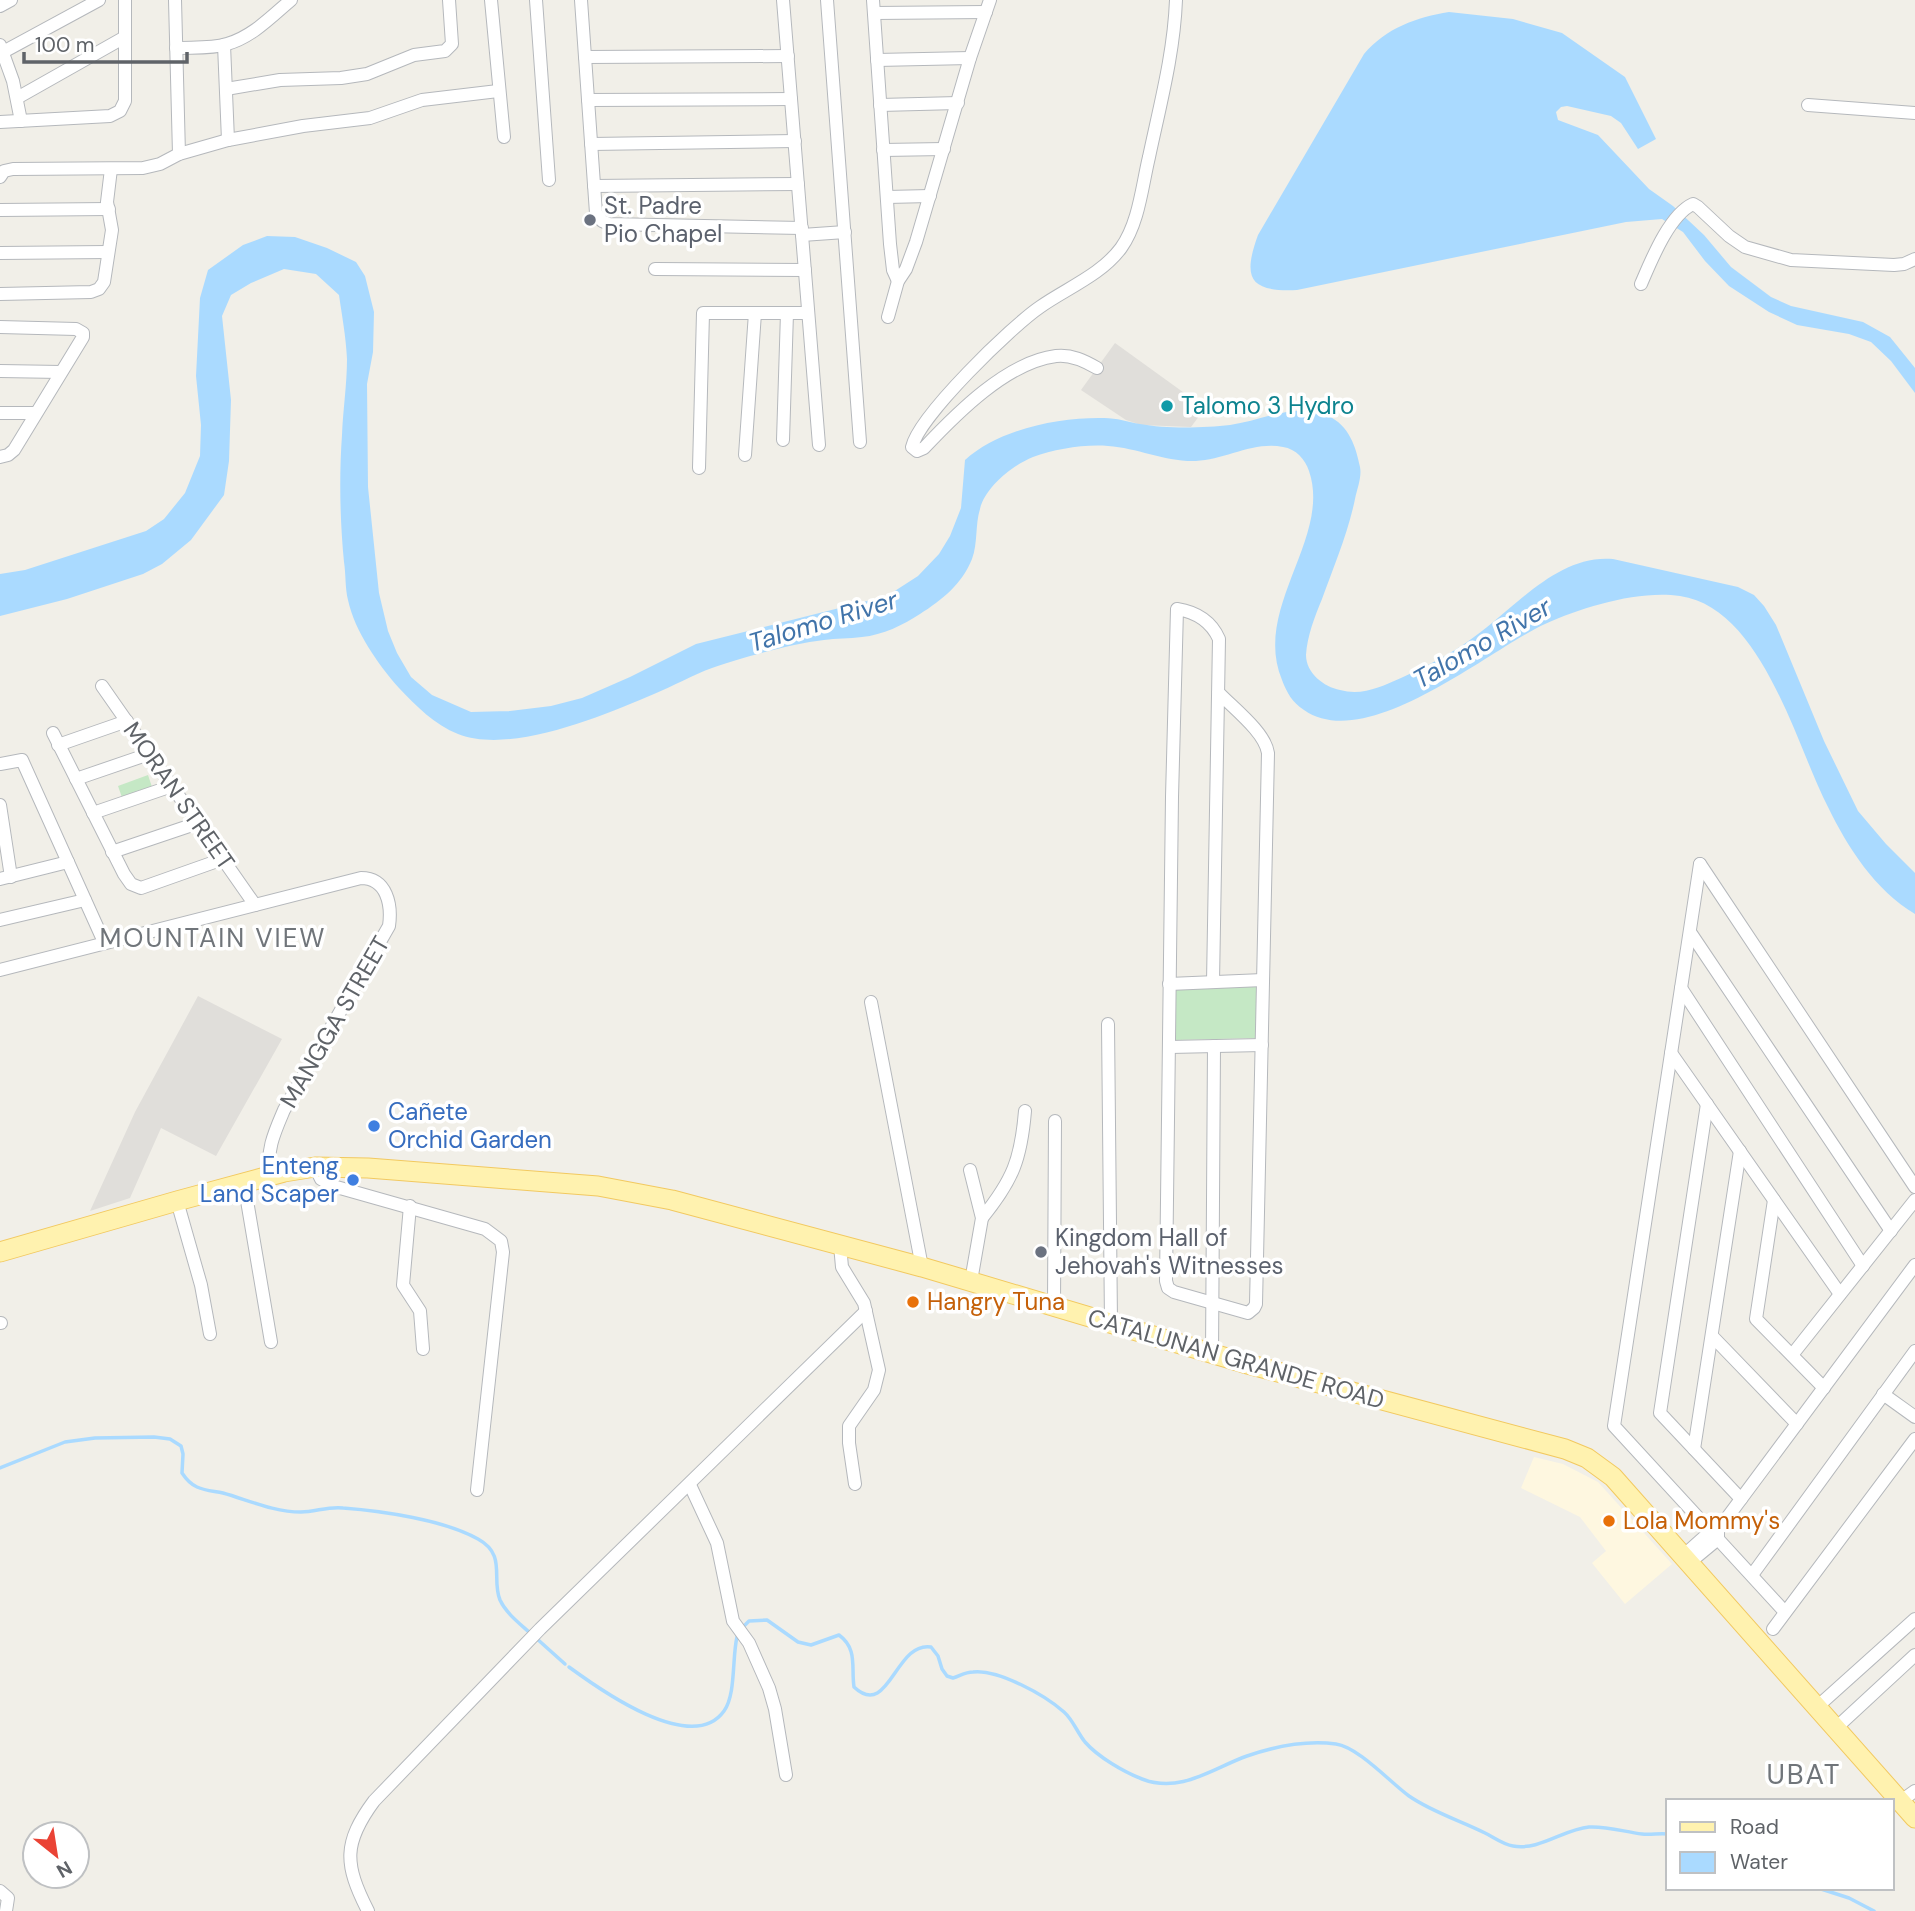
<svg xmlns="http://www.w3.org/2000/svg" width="1915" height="1911" viewBox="0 0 1915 1911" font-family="'DM Sans',sans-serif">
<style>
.commercial{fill:#fef7e0}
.industrial{fill:#e0deda}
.green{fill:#c5e8c5}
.water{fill:#aadaff}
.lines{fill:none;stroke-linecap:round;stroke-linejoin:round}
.stream{stroke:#aadaff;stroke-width:3.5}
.street-casing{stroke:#b5b8bc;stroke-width:14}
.primary-casing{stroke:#f2c960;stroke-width:21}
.street{stroke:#fff;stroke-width:12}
.primary{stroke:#fff2af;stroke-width:19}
.worship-dot{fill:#6b7280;stroke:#fff;stroke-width:2.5}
.culture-dot{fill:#0f9aa8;stroke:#fff;stroke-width:2.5}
.shop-dot{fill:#3f7fe0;stroke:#fff;stroke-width:2.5}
.food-dot{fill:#e8710a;stroke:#fff;stroke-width:2.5}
.labels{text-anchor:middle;stroke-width:7;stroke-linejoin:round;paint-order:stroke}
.worship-label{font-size:24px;fill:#5b616d;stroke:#fff;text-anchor:start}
.culture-label{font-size:24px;fill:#0d838f;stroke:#fff;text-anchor:start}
.street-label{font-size:24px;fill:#5f6368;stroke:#fff}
.shop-label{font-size:24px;fill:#366cbe;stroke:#fff;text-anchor:start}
.food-label{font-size:24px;fill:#c56008;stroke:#fff;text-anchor:start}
.water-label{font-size:26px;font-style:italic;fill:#4174aa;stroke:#fff}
.neighbourhood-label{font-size:26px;letter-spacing:2px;fill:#70757a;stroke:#fff}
.quarter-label{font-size:28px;letter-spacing:2px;fill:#70757a;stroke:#fff}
</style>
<rect width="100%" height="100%" fill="#f1efe8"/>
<path class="commercial" d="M 1534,1457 L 1563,1464 L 1598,1482 L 1672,1564 L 1625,1604 L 1592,1563 L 1606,1551 L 1580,1517 L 1521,1488 Z"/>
<g class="industrial">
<path d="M 1115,343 L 1205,408 L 1191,427 L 1141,425 L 1126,420 L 1081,390 Z"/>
<path d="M 198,996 L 282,1039 L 216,1156 L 161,1128 L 130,1198 L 90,1211 L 135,1112 Z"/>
</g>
<g class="green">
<path d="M 148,775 L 155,796 L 125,806 L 118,786 Z"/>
<path d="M 1256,984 L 1257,1038 L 1176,1040 L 1176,988 Z"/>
</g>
<g class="water">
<path d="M 1449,12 L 1513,19 L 1562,33 L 1625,77 L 1656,139 L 1638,149 L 1621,123 L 1611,116 L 1567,106 L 1561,107 L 1556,112 L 1558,120 L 1598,135 L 1649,189 L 1673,206 L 1704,235 L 1731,267 L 1771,297 L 1791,306 L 1863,322 L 1890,337 L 1915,368 L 1915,393 L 1891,361 L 1871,342 L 1849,334 L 1797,325 L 1769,312 L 1729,286 L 1705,261 L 1683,232 L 1662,219 L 1626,222 L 1297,290 C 1250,292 1242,279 1258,235 L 1364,54 C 1386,28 1417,17 1449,12 Z"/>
<path d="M 267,236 L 295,237 L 327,248 L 356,262 L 365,276 L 374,312 L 373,352 L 367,384 L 368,487 L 379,593 L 388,631 L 397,653 L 411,677 L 432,695 L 471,712 L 510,711 L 551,706 L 582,698 L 630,677 L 696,644 L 887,596 L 918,576 L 939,554 L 950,536 L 961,508 L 965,460 C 999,429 1059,417 1104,418 C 1117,418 1128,422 1140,424 C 1166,429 1204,428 1230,425 C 1262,421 1297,401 1328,416 C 1349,425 1356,447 1360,467 C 1362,477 1357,489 1355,499 C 1348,533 1334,566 1322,599 C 1315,616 1307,636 1306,655 C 1306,673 1324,687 1340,690 C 1362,696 1381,687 1401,678 C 1427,666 1451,654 1474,637 C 1516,607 1558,554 1613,559 L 1738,587 L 1754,595 L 1764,606 L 1776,625 L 1824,741 L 1858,811 L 1886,844 L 1915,873 L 1915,914 C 1875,890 1848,848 1828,807 C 1795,743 1762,608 1680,596 C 1638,590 1583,607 1545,624 C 1487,651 1367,754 1304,710 C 1292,702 1287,693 1282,680 C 1252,608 1332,538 1309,471 C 1305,459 1296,449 1283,447 C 1254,441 1224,460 1196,461 C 1165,462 1138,448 1108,446 C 1085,444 1055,449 1033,457 C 1013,465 985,487 980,509 C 975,525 978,543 972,559 C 962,584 942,600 920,614 C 903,625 883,635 862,637 C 849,639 836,638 824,640 C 790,644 744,657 712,668 C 692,675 674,686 654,694 C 604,715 512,755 458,734 C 435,725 416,706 399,688 C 378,664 355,632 348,600 C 345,588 346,575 344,562 C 340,521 339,477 342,435 C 343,410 347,384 347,359 C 346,337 342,316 339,295 L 316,274 L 284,269 L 251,283 L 231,295 L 222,316 L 231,400 L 229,461 L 224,495 L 191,540 L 162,564 L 143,574 L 67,599 L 0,616 L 0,574 L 25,570 L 146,531 L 164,519 L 185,493 L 200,456 L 201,425 L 196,376 L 200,298 L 208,270 L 243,245 Z"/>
</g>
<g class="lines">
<g class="stream">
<path d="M 0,1468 L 65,1442 L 95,1438 L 154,1437 L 170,1439 L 181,1446 L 183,1454 L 182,1473 C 186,1479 190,1484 197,1487 C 206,1491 214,1491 223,1493 C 248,1500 274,1512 301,1512 C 315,1512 329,1506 343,1508 C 383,1511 444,1520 478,1539 C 507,1555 491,1578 500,1600 C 506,1613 519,1623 529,1632"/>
<path d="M 743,1627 L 749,1621 L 767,1620 L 798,1642 L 811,1645 L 839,1635 C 858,1649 851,1667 854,1687 C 889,1720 895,1641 931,1647 L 938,1656 L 942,1669 L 947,1676 L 953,1678 C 960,1676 965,1672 973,1672 C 998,1669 1045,1695 1064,1712 C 1073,1720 1077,1732 1085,1742 C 1098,1757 1124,1772 1142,1779 C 1181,1794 1213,1768 1247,1756 C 1276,1746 1305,1740 1336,1744 C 1358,1747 1390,1782 1409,1796 C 1432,1812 1459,1820 1485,1833 C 1493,1837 1504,1845 1513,1846 C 1539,1851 1564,1829 1589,1827 C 1607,1826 1625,1832 1642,1834 C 1651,1835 1659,1833 1668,1834"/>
<path d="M 536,1638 L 565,1664"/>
<path d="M 569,1667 C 599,1689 692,1756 724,1711 C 736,1695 732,1657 737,1637"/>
<path d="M 1818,1888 L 1849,1898 L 1874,1911"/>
</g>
<g class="street-casing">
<g id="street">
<path d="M 175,0 L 179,154"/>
<path d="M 491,0 L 504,137"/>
<path d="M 536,0 L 549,180"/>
<path d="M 581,0 L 596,213 L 602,221 L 609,224 L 802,228"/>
<path d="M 783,0 L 819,445"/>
<path d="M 827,0 L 860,442"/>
<path d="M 873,0 L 890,244 L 893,270 L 898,281"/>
<path d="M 0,6 L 11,0"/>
<path d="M 874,13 L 986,12"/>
<path d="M 0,45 L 13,81 L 21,121"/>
<path d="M 224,45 L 228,140"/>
<path d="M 176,48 C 192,47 211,49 227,44 C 252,37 271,17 291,0"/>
<path d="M 3,52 L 99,0"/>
<path d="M 585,57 L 788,56"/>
<path d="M 877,60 L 970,58"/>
<path d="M 226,89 L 280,80 L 341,78 L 367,74 L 414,55 L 445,51 L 452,44 L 449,0"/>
<path d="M 17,98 L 125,37"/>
<path d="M 588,100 L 791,99"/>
<path d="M 880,105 L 958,103"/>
<path d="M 1808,105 L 1915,113"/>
<path d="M 0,122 L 110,116 L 120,111 L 125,101 L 125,0"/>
<path d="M 591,144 L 795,141"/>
<path d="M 883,150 L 944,149"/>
<path d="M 0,177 L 4,171 L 13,169 L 143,168 L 160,164 L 179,154 L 228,140 L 303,126 L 370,118 L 422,100 L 498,91"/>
<path d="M 594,186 L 798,184"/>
<path d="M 887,197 L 930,196"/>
<path d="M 0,210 L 109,209"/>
<path d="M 802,235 L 845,232"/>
<path d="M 0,253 L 108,252"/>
<path d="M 655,269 L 805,270"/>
<path d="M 1641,284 C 1651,261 1669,215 1693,204 L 1698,207 L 1729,236 L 1745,247 L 1791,260 L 1894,265 L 1904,264 L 1915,259"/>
<path d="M 0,294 L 91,292 L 99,289 L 104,282 L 112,230 L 107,202 L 111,169"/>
<path d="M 888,317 L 898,281 L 906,269 L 916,242 L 970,58 L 990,0"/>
<path d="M 0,327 L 76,329 L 83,333 L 83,337 L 14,450 L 8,455 L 0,457"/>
<path d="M 1097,368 C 1085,361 1071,354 1056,356 C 1007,362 956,414 924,448 L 917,451 L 912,447 C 919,416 1012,326 1040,307 C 1067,288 1101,275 1121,248 C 1139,223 1142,186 1149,157 C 1160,105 1174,53 1176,0"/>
<path d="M 0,371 L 61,372"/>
<path d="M 0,413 L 36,413"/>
<path d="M 783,440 L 787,313"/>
<path d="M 745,455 L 755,313"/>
<path d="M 699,468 L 703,313 L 808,313"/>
<path d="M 102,686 L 255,905"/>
<path d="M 53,733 L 124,874 L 131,884 L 141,888 L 223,859"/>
<path d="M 58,745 L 127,721"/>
<path d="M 0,764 L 22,760 L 104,942"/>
<path d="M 76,779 L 149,754"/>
<path d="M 0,805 L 11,877"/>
<path d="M 93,813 L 172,786"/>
<path d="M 112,852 L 198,823"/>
<path d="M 1700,864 L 1614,1426 L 1785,1612"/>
<path d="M 1700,864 L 1915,1187"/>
<path d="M 0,879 L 68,862"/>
<path d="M 0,920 L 85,900"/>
<path d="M 1690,932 L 1891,1231"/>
<path d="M 0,970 L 361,878 C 387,878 392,905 389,926 L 284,1110 C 275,1131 265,1152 271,1175"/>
<path d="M 1213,982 L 1219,639 C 1211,621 1196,612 1177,609 L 1172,797 L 1166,1281 L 1168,1288 L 1174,1292 L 1248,1313 L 1254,1308 L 1256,1304 L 1268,753 C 1265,732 1233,708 1218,692"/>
<path d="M 1169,984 L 1263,980"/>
<path d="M 1681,988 L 1863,1266"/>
<path d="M 871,1002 L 922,1267"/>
<path d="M 1108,1024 L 1111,1323"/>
<path d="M 1170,1047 L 1262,1045"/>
<path d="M 1671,1053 L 1840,1294"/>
<path d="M 1707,1104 L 1660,1413 L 1741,1499"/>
<path d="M 315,1167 L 321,1179 L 333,1186 L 485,1229 L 501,1241 L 503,1252 L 477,1490"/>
<path d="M 970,1170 L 982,1218 L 971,1281"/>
<path d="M 244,1183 L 271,1342"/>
<path d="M 1774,1200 L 1756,1319 L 1824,1388"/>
<path d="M 177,1201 L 201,1285 L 210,1334"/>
<path d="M 410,1206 L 403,1285 L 420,1311 L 423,1349"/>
<path d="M 982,1218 C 1013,1180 1021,1159 1025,1111"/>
<path d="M 840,1245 L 842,1267 L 864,1303 L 879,1370 L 874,1390 L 849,1426 L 849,1443 L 855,1484"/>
<path d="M 1054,1306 L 1055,1121"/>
<path d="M 0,1323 L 1,1323"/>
<path d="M 1712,1336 L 1797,1424"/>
<path d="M 1212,1354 L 1214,1046"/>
<path d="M 1792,1355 L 1915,1200"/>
<path d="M 1883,1394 L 1915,1417"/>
<path d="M 1694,1449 L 1740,1151"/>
<path d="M 690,1485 L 717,1543 L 733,1621 L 749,1643 L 769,1688 L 775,1709 L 786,1775"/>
<path d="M 1683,1556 L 1711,1531 L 1718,1531"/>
<path d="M 1689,1563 L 1718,1539 L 1718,1530 L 1915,1265"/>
<path d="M 1752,1575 L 1915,1351"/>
<path d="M 1773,1629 L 1915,1439"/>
<path d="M 1817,1707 L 1915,1619"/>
<path d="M 1836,1728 L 1915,1655"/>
<path d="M 1901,1801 L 1915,1791"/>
<path d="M 0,1891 L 8,1898 L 6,1911"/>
<path d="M 368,1911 C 344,1864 343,1843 374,1801 L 540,1629 L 866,1311"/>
</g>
</g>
<g class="primary-casing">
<path id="primary" d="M 0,1252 L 177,1201 L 284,1172 L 315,1167 L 368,1168 L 598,1186 L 672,1200 L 922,1267 L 1244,1363 L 1565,1449 L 1587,1458 L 1613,1477 L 1915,1818"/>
</g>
<use href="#street" class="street"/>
<use href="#primary" class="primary"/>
</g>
<g class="worship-dot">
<circle cx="590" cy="220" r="7"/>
<circle cx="1041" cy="1252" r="7"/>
</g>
<circle class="culture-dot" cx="1167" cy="406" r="7"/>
<g class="shop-dot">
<circle cx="374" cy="1126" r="7"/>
<circle cx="353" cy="1180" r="7"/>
</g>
<g class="food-dot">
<circle cx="913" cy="1302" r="7"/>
<circle cx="1609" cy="1521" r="7"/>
</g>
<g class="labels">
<g class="worship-label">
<text x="604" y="214">St. Padre<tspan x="604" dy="28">Pio Chapel</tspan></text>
<text x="1055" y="1246">Kingdom Hall of<tspan x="1055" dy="28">Jehovah's Witnesses</tspan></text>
</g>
<g class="culture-label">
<text x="1181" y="414">Talomo 3 Hydro</text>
</g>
<g class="street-label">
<text transform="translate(179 796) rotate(55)" y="8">MORAN STREET</text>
<text transform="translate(335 1022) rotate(-60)" y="8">MANGGA STREET</text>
<text transform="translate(1236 1359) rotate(16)" y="8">CATALUNAN GRANDE ROAD</text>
</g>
<g class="shop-label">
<text x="388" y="1120">Cañete<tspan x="388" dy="28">Orchid Garden</tspan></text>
<text x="339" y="1174" text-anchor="end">Enteng<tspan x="339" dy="28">Land Scaper</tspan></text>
</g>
<g class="food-label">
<text x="927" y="1310">Hangry Tuna</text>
<text x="1623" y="1529">Lola Mommy's</text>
</g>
<g class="water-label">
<text transform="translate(823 621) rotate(-17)" y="9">Talomo River</text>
<text transform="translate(1482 643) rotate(-30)" y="9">Talomo River</text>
</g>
<g class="neighbourhood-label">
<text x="213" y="947">MOUNTAIN VIEW</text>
</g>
<g class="quarter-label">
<text x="1804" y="1784">UBAT</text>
</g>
</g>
<rect x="1666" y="1799" width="228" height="91" fill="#ffffff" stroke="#bfc1c3" stroke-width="2"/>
<rect x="1680" y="1822" width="35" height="10" fill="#fff2af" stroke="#bfc1c3" stroke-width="2"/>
<text x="1730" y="1834" font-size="21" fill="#5f6368">Road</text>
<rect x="1680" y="1852" width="35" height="21" fill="#aadaff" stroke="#bfc1c3" stroke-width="2"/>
<text x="1730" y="1869" font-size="21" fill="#5f6368">Water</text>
<g transform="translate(56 1855) rotate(150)"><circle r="33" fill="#ffffff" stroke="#bfc1c3" stroke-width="2"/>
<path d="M0-5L12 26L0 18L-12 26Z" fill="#ea4335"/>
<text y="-10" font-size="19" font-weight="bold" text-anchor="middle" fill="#5f6368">N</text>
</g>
<path d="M24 52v10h163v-10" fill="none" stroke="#5f6368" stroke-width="3.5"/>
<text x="35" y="52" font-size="21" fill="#5f6368" stroke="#ffffff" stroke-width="5" paint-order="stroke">100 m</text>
</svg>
